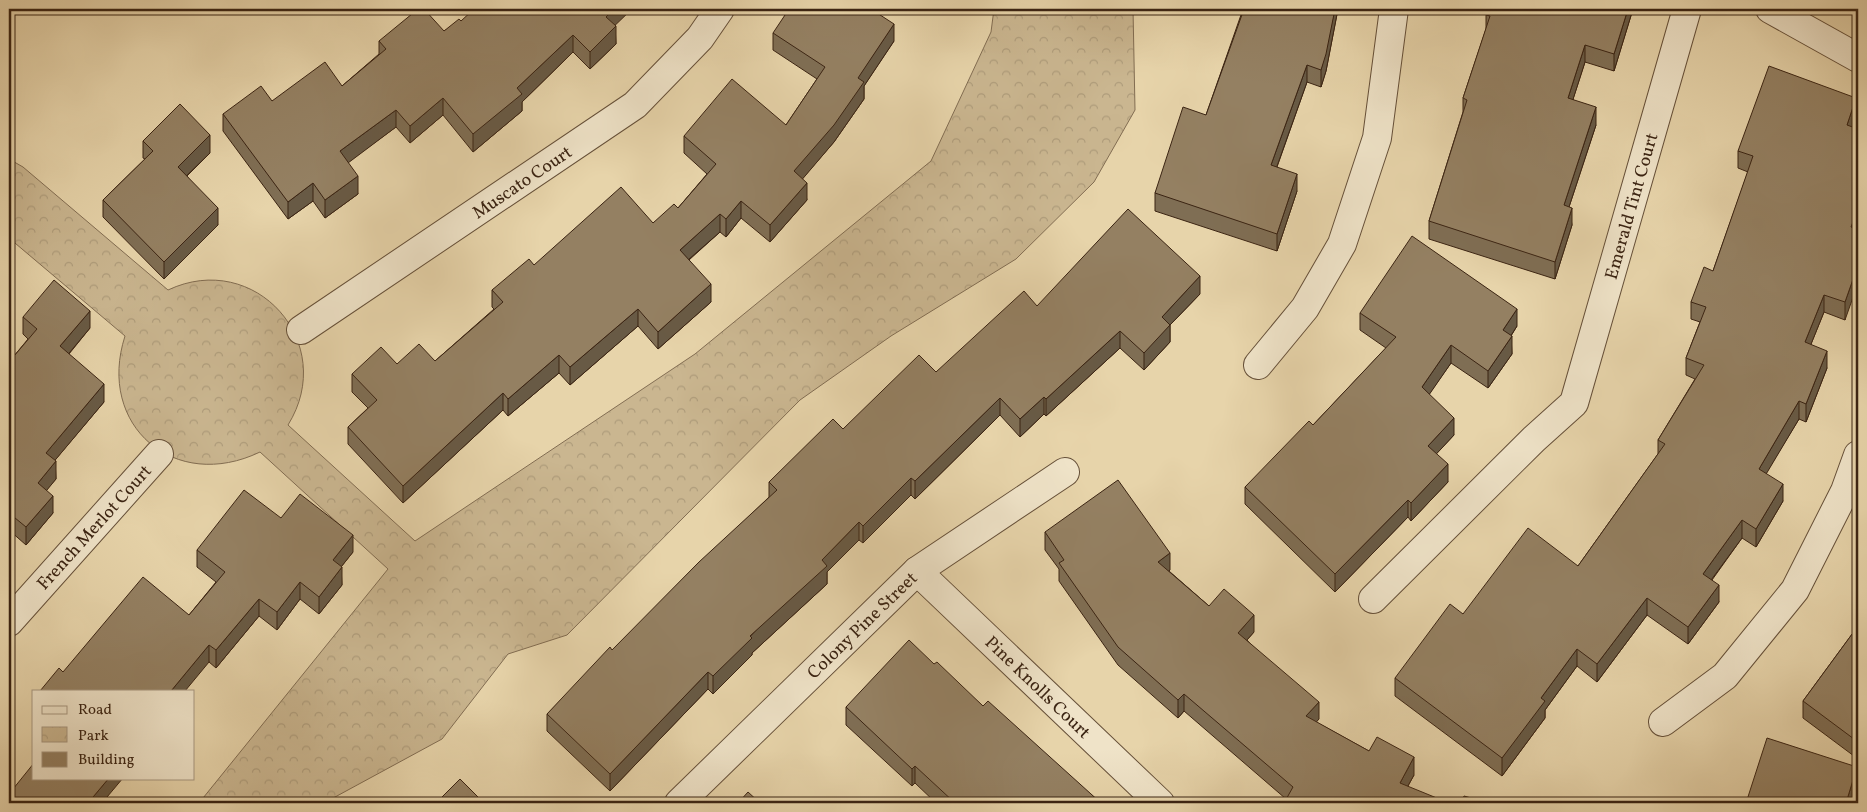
<svg xmlns="http://www.w3.org/2000/svg" width="1867" height="812" viewBox="0 0 1867 812" font-family="Vollkorn,serif">
<style>
.park{fill:url(#park-crowns);stroke:#826d52}
.lines{fill:none;stroke-linecap:round;stroke-linejoin:round}
.minor-casing{stroke:#665039;stroke-width:30}
.minor{stroke:#efe3c8;stroke-width:28}
.wall{fill:#7f6e54;stroke:#3b2413}
.shaded-wall{fill:#685a45;stroke:#3b2413}
.building{fill:#948062;stroke:#3b2413}
.labels{text-anchor:middle;stroke-width:4;stroke-linejoin:round;paint-order:stroke}
.street-label{font-size:18px;fill:#3b2413;stroke:#efe3c8}
</style>
<defs>
<pattern id="park-crowns" width="20" height="18" patternUnits="userSpaceOnUse" patternTransform="scale(1.25)"><rect width="20" height="18" fill="#cab690"/><path d="M2 6a3 3 0 1 1 6 0M12 15a3 3 0 1 1 6 0" fill="none" stroke="#ae9c7b"/></pattern>
</defs>
<rect width="100%" height="100%" fill="#e7d4aa"/>
<filter id="stains"><feTurbulence type="fractalNoise" baseFrequency=".004" numOctaves="4"/><feColorMatrix values="0 0 0 0 .2 0 0 0 0 .09 0 0 0 0 .02 0 0 0 .5 -.17"/></filter>
<radialGradient id="worn" r=".72"><stop offset=".6" stop-color="#630" stop-opacity="0"/><stop offset="1" stop-color="#630" stop-opacity=".3"/></radialGradient>
<path class="park" d="M 994,9 L 1133,9 L 1135,110 L 1094,182 L 1016,259 L 891,336 L 800,400 L 567,635 L 508,654 L 442,739 L 324,803 L 199,803 L 388,569 L 260,452 C 175,493 96,426 125,336 L 9,238 L 9,159 L 23,167 L 168,290 C 255,249 339,343 288,425 L 415,541 L 695,354 L 931,161 L 991,32 Z"/>
<g class="lines">
<g class="minor-casing">
<g id="minor">
<path d="M 1770,9 L 1858,58"/>
<path d="M 301,330 L 635,105 L 700,38 L 720,9"/>
<path d="M 1258,365 L 1305,308 L 1342,244 L 1377,138 L 1394,9"/>
<path d="M 917,571 L 1160,803"/>
<path d="M 1373,599 L 1534,439 L 1574,403 L 1687,9"/>
<path d="M 9,622 L 159,454"/>
<path d="M 1663,722 L 1725,676 L 1795,590 L 1845,491 L 1858,455"/>
<path d="M 679,803 L 917,571 L 1065,472"/>
</g>
</g>
<use href="#minor" class="minor"/>
</g>
<g class="wall">
<path d="M 1226,9 L 1338,9 L 1326,71 L 1321,87 L 1307,82 L 1277,167 L 1297,191 L 1277,251 L 1155,211 L 1155,193 L 1206,115 L 1242,12 Z"/>
<path d="M 1633,9 L 1614,71 L 1585,62 L 1573,99 L 1596,125 L 1569,207 L 1572,225 L 1555,279 L 1429,239 L 1429,221 L 1463,112 L 1463,98 L 1486,29 L 1486,15 Z"/>
<path d="M 461,21 L 615,25 L 616,44 L 590,69 L 573,52 L 522,102 L 522,111 L 473,152 L 443,115 L 410,143 L 396,127 L 348,162 L 358,194 L 325,218 L 313,201 L 288,219 L 223,131 L 223,114 L 272,101 L 342,86 L 379,54 L 379,41 L 444,31 Z"/>
<path d="M 773,33 L 894,41 L 864,86 L 864,99 L 834,142 L 802,179 L 807,200 L 770,242 L 741,218 L 726,237 L 720,232 L 689,260 L 711,302 L 658,349 L 638,326 L 570,385 L 559,373 L 508,416 L 503,410 L 403,503 L 348,444 L 348,427 L 368,408 L 352,392 L 352,374 L 397,364 L 435,361 L 494,309 L 492,307 L 492,290 L 534,265 L 653,223 L 678,208 L 707,174 L 684,153 L 684,136 L 786,125 L 817,79 L 773,50 Z"/>
<path d="M 1856,115 L 1852,127 L 1858,129 L 1858,226 L 1857,229 L 1845,320 L 1824,312 L 1811,344 L 1827,368 L 1806,422 L 1799,419 L 1766,473 L 1783,501 L 1756,547 L 1742,538 L 1712,580 L 1719,602 L 1688,644 L 1647,615 L 1597,682 L 1577,666 L 1545,710 L 1545,718 L 1502,776 L 1395,696 L 1395,678 L 1463,614 L 1578,566 L 1658,454 L 1658,440 L 1695,379 L 1686,375 L 1686,358 L 1700,322 L 1691,319 L 1691,302 L 1713,271 L 1748,172 L 1738,168 L 1738,151 Z"/>
<path d="M 143,141 L 210,153 L 187,176 L 218,225 L 164,279 L 103,217 L 103,200 L 145,159 L 143,158 Z"/>
<path d="M 1200,294 L 1170,325 L 1170,342 L 1144,370 L 1120,348 L 1046,416 L 1044,414 L 1020,437 L 1000,415 L 915,499 L 911,495 L 863,543 L 859,540 L 827,572 L 827,584 L 752,653 L 752,655 L 713,694 L 708,689 L 610,791 L 547,731 L 547,714 L 769,497 L 769,482 L 843,429 L 936,372 L 1037,306 Z"/>
<path d="M 1360,313 L 1517,326 L 1511,336 L 1512,354 L 1488,388 L 1451,363 L 1429,394 L 1454,435 L 1436,454 L 1448,482 L 1411,521 L 1408,517 L 1335,592 L 1245,504 L 1245,487 L 1313,425 L 1386,348 L 1360,330 Z"/>
<path d="M 23,317 L 90,328 L 69,354 L 104,402 L 55,460 L 56,479 L 46,490 L 53,513 L 26,545 L 9,530 L 9,362 L 28,339 L 23,334 Z"/>
<path d="M 281,518 L 353,552 L 341,567 L 342,585 L 319,614 L 300,599 L 277,630 L 259,616 L 216,668 L 209,662 L 189,615 L 216,582 L 197,567 L 197,550 Z"/>
<path d="M 1045,532 L 1170,570 L 1169,571 L 1209,606 L 1254,632 L 1247,640 L 1319,719 L 1316,722 L 1369,751 L 1414,775 L 1408,786 L 1286,799 L 1184,711 L 1178,718 L 1118,665 L 1059,581 L 1059,569 L 1045,550 Z"/>
<path d="M 1858,626 L 1858,759 L 1803,718 L 1803,701 Z"/>
<path d="M 934,664 L 983,706 L 1101,803 L 936,803 L 915,783 L 912,786 L 846,725 L 846,707 Z"/>
</g>
<g class="shaded-wall">
<path d="M 614,9 L 632,9 L 606,34 L 606,17 Z"/>
<path d="M 1335,9 L 1338,9 L 1326,71 L 1321,87 L 1321,70 Z"/>
<path d="M 1628,9 L 1633,9 L 1614,71 L 1614,54 Z"/>
<path d="M 894,24 L 894,41 L 864,86 L 864,99 L 834,142 L 794,189 L 794,171 Z"/>
<path d="M 616,26 L 616,44 L 590,69 L 590,52 Z"/>
<path d="M 573,35 L 573,52 L 522,102 L 522,111 L 473,152 L 473,134 L 517,88 Z"/>
<path d="M 1585,45 L 1585,62 L 1568,115 L 1568,98 Z"/>
<path d="M 1307,65 L 1307,82 L 1271,183 L 1271,165 Z"/>
<path d="M 443,98 L 443,115 L 410,143 L 410,126 Z"/>
<path d="M 1856,98 L 1856,115 L 1847,142 L 1847,125 Z"/>
<path d="M 1596,107 L 1596,125 L 1564,222 L 1564,205 Z"/>
<path d="M 396,110 L 396,127 L 340,169 L 340,151 Z"/>
<path d="M 210,135 L 210,153 L 178,184 L 178,167 Z"/>
<path d="M 1297,174 L 1297,191 L 1277,251 L 1277,234 Z"/>
<path d="M 358,176 L 358,194 L 325,218 L 325,200 Z"/>
<path d="M 313,183 L 313,201 L 288,219 L 288,202 Z"/>
<path d="M 807,183 L 807,200 L 770,242 L 770,225 Z"/>
<path d="M 741,201 L 741,218 L 726,237 L 726,219 Z"/>
<path d="M 218,208 L 218,225 L 164,279 L 164,262 Z"/>
<path d="M 1572,208 L 1572,225 L 1555,279 L 1555,262 Z"/>
<path d="M 1858,209 L 1858,226 L 1851,245 L 1851,227 Z"/>
<path d="M 720,214 L 720,232 L 680,267 L 680,250 Z"/>
<path d="M 1858,265 L 1858,283 L 1845,320 L 1845,302 Z"/>
<path d="M 1200,276 L 1200,294 L 1170,325 L 1170,342 L 1144,370 L 1144,353 L 1162,317 Z"/>
<path d="M 711,284 L 711,302 L 658,349 L 658,332 Z"/>
<path d="M 1824,295 L 1824,312 L 1805,359 L 1805,342 Z"/>
<path d="M 638,309 L 638,326 L 570,385 L 570,367 Z"/>
<path d="M 1517,309 L 1517,326 L 1503,348 L 1503,330 Z"/>
<path d="M 90,311 L 90,328 L 60,364 L 60,346 Z"/>
<path d="M 1120,331 L 1120,348 L 1046,416 L 1046,399 Z"/>
<path d="M 1512,336 L 1512,354 L 1488,388 L 1488,371 Z"/>
<path d="M 1451,345 L 1451,363 L 1422,405 L 1422,387 Z"/>
<path d="M 1827,351 L 1827,368 L 1806,422 L 1806,404 Z"/>
<path d="M 559,355 L 559,373 L 508,416 L 508,399 Z"/>
<path d="M 104,384 L 104,402 L 46,471 L 46,453 Z"/>
<path d="M 503,393 L 503,410 L 403,503 L 403,486 Z"/>
<path d="M 1044,397 L 1044,414 L 1020,437 L 1020,419 Z"/>
<path d="M 1000,398 L 1000,415 L 915,499 L 915,481 Z"/>
<path d="M 1799,401 L 1799,419 L 1759,486 L 1759,469 Z"/>
<path d="M 1454,418 L 1454,435 L 1428,463 L 1428,446 Z"/>
<path d="M 56,461 L 56,479 L 38,501 L 38,483 Z"/>
<path d="M 1448,464 L 1448,482 L 1411,521 L 1411,503 Z"/>
<path d="M 911,478 L 911,495 L 863,543 L 863,526 Z"/>
<path d="M 1783,484 L 1783,501 L 1756,547 L 1756,529 Z"/>
<path d="M 53,496 L 53,513 L 26,545 L 26,527 Z"/>
<path d="M 1408,500 L 1408,517 L 1335,592 L 1335,574 Z"/>
<path d="M 1742,520 L 1742,538 L 1703,591 L 1703,574 Z"/>
<path d="M 859,522 L 859,540 L 827,572 L 827,584 L 752,653 L 752,655 L 713,694 L 713,676 L 822,560 Z"/>
<path d="M 353,535 L 353,552 L 333,577 L 333,560 Z"/>
<path d="M 1170,553 L 1170,570 L 1158,579 L 1158,562 Z"/>
<path d="M 342,567 L 342,585 L 319,614 L 319,597 Z"/>
<path d="M 300,582 L 300,599 L 277,630 L 277,612 Z"/>
<path d="M 1719,585 L 1719,602 L 1688,644 L 1688,627 Z"/>
<path d="M 1647,598 L 1647,615 L 1597,682 L 1597,664 Z"/>
<path d="M 259,599 L 259,616 L 216,668 L 216,650 Z"/>
<path d="M 1254,615 L 1254,632 L 1238,650 L 1238,633 Z"/>
<path d="M 209,645 L 209,662 L 185,691 L 171,691 Z"/>
<path d="M 1577,649 L 1577,666 L 1545,710 L 1545,718 L 1502,776 L 1502,758 L 1541,698 Z"/>
<path d="M 708,672 L 708,689 L 610,791 L 610,774 Z"/>
<path d="M 1184,694 L 1184,711 L 1178,718 L 1178,700 Z"/>
<path d="M 1319,702 L 1319,719 L 1306,734 L 1306,716 Z"/>
<path d="M 1414,757 L 1414,775 L 1400,800 L 1400,783 Z"/>
<path d="M 915,766 L 915,783 L 912,786 L 912,769 Z"/>
<path d="M 1857,767 L 1857,784 L 1851,803 L 1846,803 Z"/>
<path d="M 109,778 L 123,778 L 102,803 L 88,803 Z"/>
</g>
<g class="building">
<path d="M 418,9 L 424,9 L 444,31 L 459,19 L 461,21 L 474,9 L 614,9 L 606,17 L 616,26 L 590,52 L 573,35 L 517,88 L 522,94 L 473,134 L 443,98 L 410,126 L 396,110 L 340,151 L 358,176 L 325,200 L 313,183 L 288,202 L 223,114 L 261,86 L 272,101 L 325,62 L 342,86 L 386,49 L 379,41 Z"/>
<path d="M 789,9 L 871,9 L 894,24 L 858,78 L 864,82 L 834,125 L 794,171 L 807,183 L 770,225 L 741,201 L 726,219 L 720,214 L 680,250 L 711,284 L 658,332 L 638,309 L 570,367 L 559,355 L 508,399 L 503,393 L 403,486 L 348,427 L 377,400 L 352,374 L 381,347 L 397,364 L 419,344 L 435,361 L 503,302 L 492,290 L 529,259 L 534,265 L 621,187 L 653,223 L 674,204 L 678,208 L 716,164 L 684,136 L 732,79 L 786,125 L 825,67 L 773,33 Z"/>
<path d="M 1244,9 L 1335,9 L 1326,54 L 1321,70 L 1307,65 L 1271,165 L 1297,174 L 1277,234 L 1155,193 L 1183,107 L 1206,115 Z"/>
<path d="M 1488,9 L 1628,9 L 1614,54 L 1585,45 L 1568,98 L 1596,107 L 1564,205 L 1572,208 L 1555,262 L 1429,221 L 1467,100 L 1463,98 L 1490,16 L 1486,15 Z"/>
<path d="M 1769,66 L 1856,98 L 1847,125 L 1858,129 L 1858,209 L 1851,227 L 1858,230 L 1858,265 L 1845,302 L 1824,295 L 1805,342 L 1827,351 L 1806,404 L 1799,401 L 1759,469 L 1783,484 L 1756,529 L 1742,520 L 1703,574 L 1719,585 L 1688,627 L 1647,598 L 1597,664 L 1577,649 L 1541,698 L 1545,701 L 1502,758 L 1395,678 L 1450,604 L 1463,614 L 1528,528 L 1578,566 L 1665,444 L 1658,440 L 1704,365 L 1686,358 L 1706,307 L 1691,302 L 1704,267 L 1713,271 L 1753,156 L 1738,151 Z"/>
<path d="M 180,104 L 210,135 L 178,167 L 218,208 L 164,262 L 103,200 L 153,151 L 143,141 Z"/>
<path d="M 1128,209 L 1200,276 L 1162,317 L 1170,325 L 1144,353 L 1120,331 L 1046,399 L 1044,397 L 1020,419 L 1000,398 L 915,481 L 911,478 L 863,526 L 859,522 L 822,560 L 827,566 L 750,636 L 752,638 L 713,676 L 708,672 L 610,774 L 547,714 L 610,647 L 612,650 L 699,562 L 777,490 L 769,482 L 833,419 L 843,429 L 919,355 L 936,372 L 1024,291 L 1037,306 Z"/>
<path d="M 1412,236 L 1517,309 L 1503,330 L 1512,336 L 1488,371 L 1451,345 L 1422,387 L 1454,418 L 1428,446 L 1448,464 L 1411,503 L 1408,500 L 1335,574 L 1245,487 L 1309,421 L 1313,425 L 1396,337 L 1360,313 Z"/>
<path d="M 54,280 L 90,311 L 60,346 L 104,384 L 46,453 L 56,461 L 38,483 L 53,496 L 26,527 L 9,513 L 9,362 L 37,329 L 23,317 Z"/>
<path d="M 1118,480 L 1170,553 L 1158,562 L 1209,606 L 1224,589 L 1254,615 L 1238,633 L 1319,702 L 1306,716 L 1369,751 L 1377,737 L 1414,757 L 1400,783 L 1449,803 L 1284,803 L 1293,787 L 1184,694 L 1178,700 L 1118,647 L 1059,563 L 1064,560 L 1045,532 Z"/>
<path d="M 244,490 L 281,518 L 300,494 L 353,535 L 333,560 L 342,567 L 319,597 L 300,582 L 277,612 L 259,599 L 216,650 L 209,645 L 171,691 L 40,691 L 59,668 L 63,672 L 143,577 L 189,615 L 225,572 L 197,550 Z"/>
<path d="M 1858,626 L 1858,742 L 1803,701 Z"/>
<path d="M 909,640 L 934,664 L 937,662 L 983,706 L 988,701 L 1101,803 L 955,803 L 915,766 L 912,769 L 846,707 Z"/>
<path d="M 1767,738 L 1857,767 L 1846,803 L 1746,803 Z"/>
<path d="M 34,763 L 34,778 L 109,778 L 88,803 L 9,803 L 9,794 Z"/>
<path d="M 460,779 L 484,803 L 436,803 Z"/>
<path d="M 748,792 L 760,803 L 738,803 Z"/>
<path d="M 1464,796 L 1489,803 L 1461,803 Z"/>
</g>
<g class="labels">
<g class="street-label">
<text transform="translate(522 182) rotate(-34)" y="6">Muscato Court</text>
<text transform="translate(1631 206) rotate(-74)" y="6">Emerald Tint Court</text>
<text transform="translate(94 527) rotate(-48)" y="6">French Merlot Court</text>
<text transform="translate(862 625) rotate(-44)" y="6">Colony Pine Street</text>
<text transform="translate(1038 687) rotate(44)" y="6">Pine Knolls Court</text>
</g>
</g>
<rect width="1867" height="812" fill="none" stroke="#e7d4aa" stroke-width="30"/>
<rect x="10" y="10" width="1847" height="792" fill="none" stroke="#3b2413" stroke-width="2.5"/>
<rect x="15" y="15" width="1837" height="782" fill="none" stroke="#3b2413"/>
<rect x="32" y="690" width="162" height="90" fill="#efe3c8" stroke="#a79780"/>
<rect x="42" y="706" width="25" height="8" fill="#efe3c8" stroke="#a79780"/>
<text x="78" y="714" font-size="15" fill="#3b2413">Road</text>
<rect x="42" y="727" width="25" height="15" fill="url(#park-crowns)" stroke="#a79780"/>
<text x="78" y="740" font-size="15" fill="#3b2413">Park</text>
<rect x="42" y="752" width="25" height="15" fill="#948062" stroke="#a79780"/>
<text x="78" y="764" font-size="15" fill="#3b2413">Building</text>
<rect width="100%" height="100%" filter="url(#stains)"/>
<rect width="100%" height="100%" fill="url(#worn)"/>
</svg>
